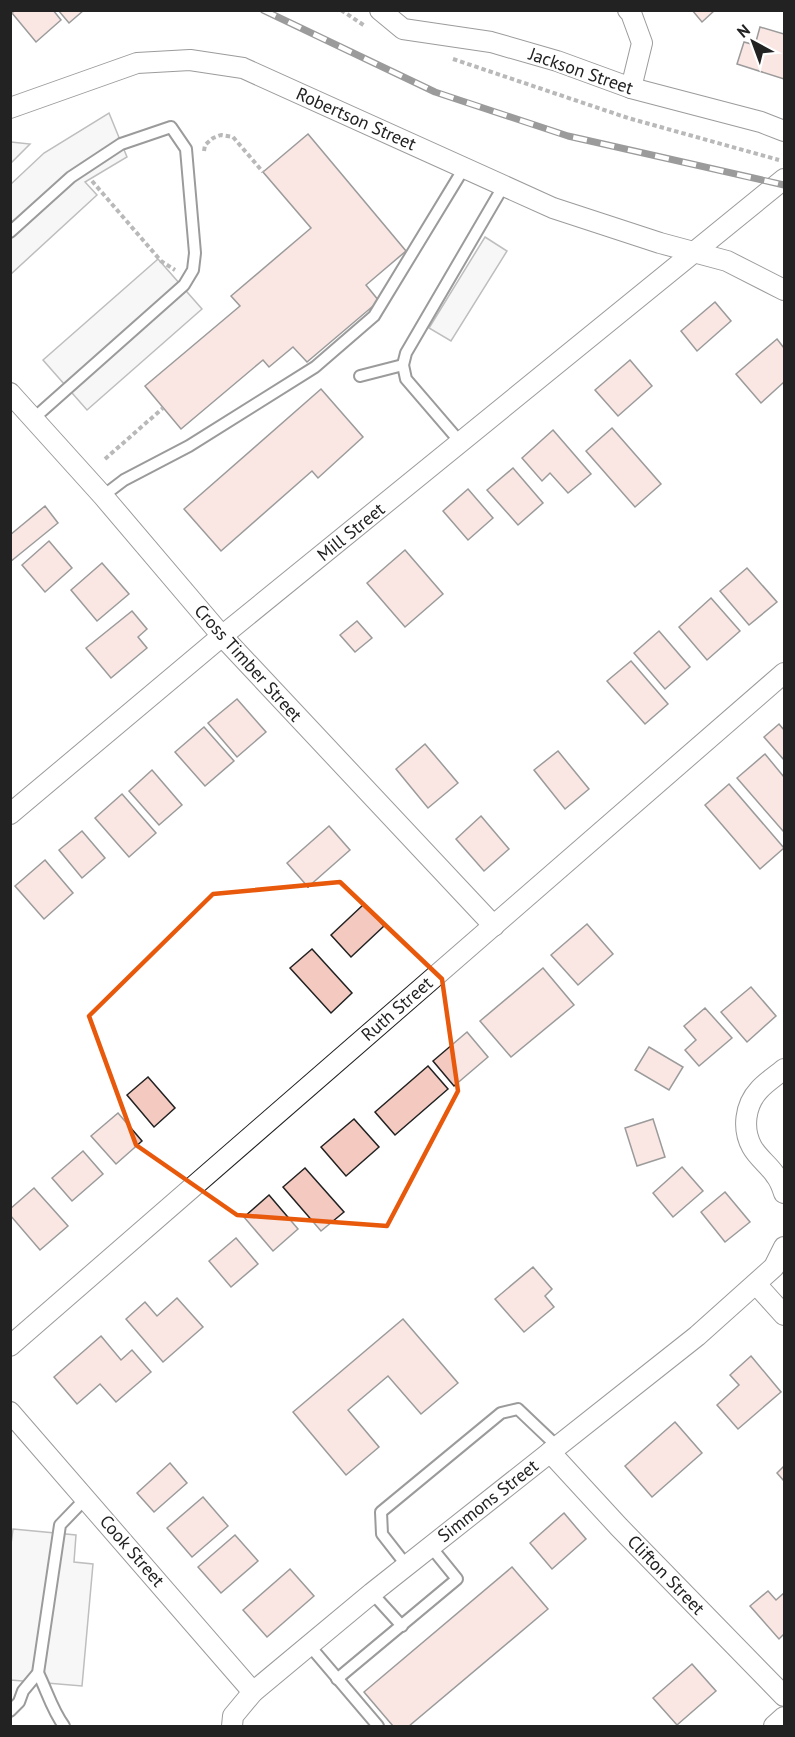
<svg xmlns="http://www.w3.org/2000/svg" width="795" height="1737" viewBox="0 0 795 1737" font-family="'PT Sans',sans-serif">
<style>
.parking{fill:#ededed;stroke:#6f6f6f;stroke-width:1.5}
.building{fill:#f3c9c0;stroke:#222;stroke-width:1.5}
.lines{fill:none;stroke-linecap:round;stroke-linejoin:round}
.service-casing{stroke:#222;stroke-width:14}
.minor-casing{stroke:#222;stroke-width:22}
.path{stroke:#646464;stroke-width:4;stroke-dasharray:4.5 3;stroke-linecap:butt}
.service{stroke:#fff;stroke-width:10}
.minor{stroke:#fff;stroke-width:20}
.rail-casing{stroke:#222;stroke-width:7}
.rail{stroke:#fff;stroke-width:4.5;stroke-dasharray:14;stroke-linecap:butt}
.marked{fill:none;stroke:#e8590c;stroke-width:4.5;stroke-linejoin:round}
.labels{text-anchor:middle;stroke-width:4.5;stroke-linejoin:round;paint-order:stroke}
.street-label{font-size:18px;fill:#222;stroke:#fff}
</style>
<rect width="100%" height="100%" fill="#fff"/>
<g class="parking">
<path d="M 109,113 L 127,157 L 85,182 L 97,195 L 11,274 L 11,184 L 44,153 Z"/>
<path d="M 11,142 L 30,144 L 11,163 L 10,142 Z"/>
<path d="M 485,237 L 507,251 L 451,341 L 429,328 Z"/>
<path d="M 158,259 L 202,309 L 87,410 L 43,360 Z"/>
<path d="M 13,1529 L 76,1535 L 74,1562 L 93,1564 L 82,1686 L 11,1680 L 10,1552 Z"/>
</g>
<g class="building">
<path d="M 15,10 L 53,10 L 61,20 L 36,42 L 12,13 Z"/>
<path d="M 58,10 L 84,10 L 69,23 Z"/>
<path d="M 692,10 L 715,10 L 702,22 Z"/>
<path d="M 760,27 L 784,34 L 784,79 L 737,64 L 744,42 L 755,45 Z"/>
<path d="M 308,134 L 406,251 L 366,285 L 379,301 L 307,362 L 293,347 L 269,367 L 263,360 L 181,429 L 145,386 L 240,306 L 231,296 L 311,228 L 263,172 Z"/>
<path d="M 715,302 L 731,321 L 697,351 L 681,331 Z"/>
<path d="M 777,339 L 784,348 L 784,382 L 761,403 L 736,374 Z"/>
<path d="M 630,360 L 652,386 L 618,416 L 595,390 Z"/>
<path d="M 321,389 L 363,437 L 318,478 L 312,471 L 221,551 L 184,509 Z"/>
<path d="M 612,428 L 661,484 L 635,507 L 586,451 Z"/>
<path d="M 553,430 L 591,474 L 568,493 L 550,473 L 542,481 L 522,458 Z"/>
<path d="M 513,468 L 543,503 L 518,525 L 487,490 Z"/>
<path d="M 468,489 L 493,518 L 468,540 L 443,511 Z"/>
<path d="M 45,506 L 58,523 L 10,562 L 10,535 Z"/>
<path d="M 49,541 L 72,568 L 45,592 L 22,565 Z"/>
<path d="M 405,550 L 443,594 L 405,627 L 367,583 Z"/>
<path d="M 102,563 L 129,594 L 97,621 L 71,590 Z"/>
<path d="M 747,568 L 777,602 L 749,625 L 720,591 Z"/>
<path d="M 711,598 L 740,631 L 707,660 L 679,627 Z"/>
<path d="M 132,611 L 147,629 L 138,637 L 147,648 L 111,678 L 86,648 Z"/>
<path d="M 357,621 L 372,638 L 355,652 L 340,635 Z"/>
<path d="M 659,631 L 690,667 L 665,689 L 634,653 Z"/>
<path d="M 631,661 L 668,704 L 645,724 L 607,681 Z"/>
<path d="M 237,699 L 266,732 L 237,757 L 208,723 Z"/>
<path d="M 779,724 L 784,730 L 784,760 L 764,737 Z"/>
<path d="M 204,727 L 234,761 L 205,786 L 175,752 Z"/>
<path d="M 425,744 L 458,783 L 428,808 L 396,769 Z"/>
<path d="M 558,751 L 589,789 L 565,809 L 534,770 Z"/>
<path d="M 765,754 L 784,777 L 784,829 L 783,831 L 737,778 Z"/>
<path d="M 152,770 L 182,805 L 159,825 L 129,791 Z"/>
<path d="M 729,784 L 784,848 L 760,869 L 705,805 Z"/>
<path d="M 122,794 L 156,833 L 129,857 L 95,818 Z"/>
<path d="M 481,816 L 509,849 L 484,871 L 456,839 Z"/>
<path d="M 329,826 L 350,850 L 308,887 L 287,863 Z"/>
<path d="M 82,831 L 105,858 L 82,878 L 59,850 Z"/>
<path d="M 45,860 L 73,893 L 44,919 L 15,886 Z"/>
<path d="M 364,904 L 384,926 L 351,957 L 331,935 Z"/>
<path d="M 587,924 L 613,954 L 578,985 L 551,955 Z"/>
<path d="M 312,949 L 352,993 L 331,1013 L 290,968 Z"/>
<path d="M 543,968 L 574,1005 L 511,1057 L 480,1021 Z"/>
<path d="M 751,987 L 776,1016 L 747,1042 L 721,1012 Z"/>
<path d="M 705,1008 L 732,1038 L 699,1066 L 685,1050 L 696,1040 L 684,1026 Z"/>
<path d="M 467,1032 L 488,1057 L 454,1086 L 433,1061 Z"/>
<path d="M 649,1047 L 683,1067 L 669,1090 L 635,1070 Z"/>
<path d="M 428,1066 L 448,1089 L 395,1135 L 375,1112 Z"/>
<path d="M 148,1077 L 175,1108 L 154,1127 L 127,1095 Z"/>
<path d="M 118,1113 L 142,1141 L 116,1164 L 91,1136 Z"/>
<path d="M 354,1119 L 379,1147 L 346,1176 L 321,1147 Z"/>
<path d="M 653,1119 L 665,1157 L 637,1166 L 625,1128 Z"/>
<path d="M 83,1151 L 103,1174 L 72,1201 L 52,1178 Z"/>
<path d="M 682,1167 L 703,1191 L 673,1217 L 653,1193 Z"/>
<path d="M 305,1168 L 344,1212 L 321,1231 L 283,1187 Z"/>
<path d="M 34,1188 L 68,1226 L 40,1250 L 10,1215 L 10,1209 Z"/>
<path d="M 725,1192 L 750,1222 L 725,1242 L 701,1212 Z"/>
<path d="M 269,1195 L 298,1229 L 273,1251 L 244,1217 Z"/>
<path d="M 236,1238 L 258,1264 L 231,1287 L 209,1261 Z"/>
<path d="M 533,1267 L 552,1289 L 545,1296 L 554,1307 L 524,1332 L 495,1299 Z"/>
<path d="M 177,1298 L 203,1327 L 163,1362 L 126,1319 L 145,1302 L 157,1316 Z"/>
<path d="M 403,1319 L 458,1383 L 421,1414 L 388,1376 L 348,1410 L 379,1447 L 346,1475 L 293,1412 Z"/>
<path d="M 101,1336 L 121,1360 L 132,1350 L 151,1372 L 116,1402 L 100,1384 L 77,1404 L 54,1377 Z"/>
<path d="M 751,1356 L 781,1392 L 738,1429 L 717,1405 L 739,1385 L 730,1375 Z"/>
<path d="M 675,1422 L 702,1453 L 652,1497 L 625,1466 Z"/>
<path d="M 170,1463 L 187,1483 L 154,1512 L 137,1493 Z"/>
<path d="M 784,1466 L 784,1481 L 777,1473 Z"/>
<path d="M 203,1497 L 228,1526 L 192,1557 L 167,1528 Z"/>
<path d="M 564,1513 L 586,1539 L 552,1569 L 530,1543 Z"/>
<path d="M 235,1535 L 258,1561 L 221,1593 L 198,1567 Z"/>
<path d="M 512,1567 L 548,1609 L 409,1726 L 393,1726 L 364,1692 Z"/>
<path d="M 290,1569 L 314,1596 L 267,1637 L 243,1610 Z"/>
<path d="M 768,1591 L 776,1600 L 784,1593 L 784,1634 L 779,1639 L 750,1606 Z"/>
<path d="M 692,1664 L 716,1691 L 677,1725 L 653,1698 Z"/>
</g>
<g class="lines">
<g class="service-casing">
<g id="service">
<path d="M 10,232 L 71,177 L 121,144 L 171,127 L 186,149 L 195,253 L 193,270 L 184,285 L 33,419"/>
<path d="M 360,376 L 403,365"/>
<path d="M 461,443 L 406,379 L 403,365 L 406,353 L 504,185"/>
<path d="M 103,496 L 124,480 L 189,446 L 315,367 L 374,316 L 464,168"/>
<path d="M 407,1566 L 382,1534 L 381,1512 L 501,1413 L 518,1409 L 558,1447"/>
<path d="M 372,1593 L 402,1626"/>
<path d="M 309,1645 L 378,1726"/>
<path d="M 38,1673 C 47,1691 52,1710 64,1726"/>
<path d="M 337,1679 L 457,1579 L 431,1547"/>
<path d="M 10,1711 L 19,1702 L 23,1691 L 38,1673 L 60,1525 L 86,1498"/>
</g>
</g>
<g class="minor-casing">
<g id="minor">
<path d="M 380,10 L 403,29 L 491,42 L 557,61 L 631,88 L 761,122 L 784,131"/>
<path d="M 628,10 L 631,13 L 642,43 L 631,88"/>
<path d="M 10,108 L 137,63 L 190,60 L 243,68 L 553,208 L 660,243 L 727,261 L 784,290"/>
<path d="M 10,393 L 103,496 L 222,636 L 494,926"/>
<path d="M 10,814 L 222,636 L 784,179"/>
<path d="M 784,1069 C 776,1076 766,1082 759,1090 C 745,1105 742,1129 752,1147 C 758,1158 769,1165 776,1176 C 780,1181 782,1187 784,1193"/>
<path d="M 756,1284 L 784,1315"/>
<path d="M 10,1346 L 784,673"/>
<path d="M 10,1412 L 253,1692"/>
<path d="M 550,1452 L 619,1527 L 784,1696"/>
<path d="M 232,1726 L 233,1716 L 253,1692 L 372,1593 L 697,1336 L 774,1267 L 784,1247"/>
<path d="M 774,1726 L 784,1717"/>
</g>
</g>
<g class="path">
<path d="M 341,10 L 365,26"/>
<path d="M 453,59 L 628,118 L 779,160"/>
<path d="M 204,151 L 205,145 L 213,138 L 221,135 L 233,137 L 263,172"/>
<path d="M 92,181 L 161,261 L 175,270"/>
<path d="M 105,459 L 163,408"/>
</g>
<use href="#service" class="service"/>
<use href="#minor" class="minor"/>
<g class="rail-casing">
<path id="rail" d="M 263,10 L 435,92 L 568,136 L 784,185"/>
</g>
<use href="#rail" class="rail"/>
</g>
<path d="M0 0H795V1737H0ZM 340,882 L 442,979 L 458,1091 L 387,1226 L 237,1215 L 136,1145 L 89,1016 L 213,894 Z" fill="#fff" fill-opacity=".55" fill-rule="evenodd"/>
<path class="marked" d="M 340,882 L 442,979 L 458,1091 L 387,1226 L 237,1215 L 136,1145 L 89,1016 L 213,894 Z"/>
<g class="labels">
<g class="street-label">
<text transform="translate(581 71) rotate(19)" y="6">Jackson Street</text>
<text transform="translate(356 119) rotate(24)" y="6">Robertson Street</text>
<text transform="translate(351 532) rotate(-39)" y="6">Mill Street</text>
<text transform="translate(248 663) rotate(48)" y="6">Cross Timber Street</text>
<text transform="translate(397 1009) rotate(-41)" y="6">Ruth Street</text>
<text transform="translate(488 1501) rotate(-38)" y="6">Simmons Street</text>
<text transform="translate(132 1551) rotate(49)" y="6">Cook Street</text>
<text transform="translate(666 1575) rotate(46)" y="6">Clifton Street</text>
</g>
</g>
<rect width="795" height="1737" fill="none" stroke="#222222" stroke-width="24"/>
<g transform="translate(753 42) rotate(319)" stroke="#ffffff" stroke-width="4.5" paint-order="stroke">
<path d="M0-4.5L10 22L0 15L-10 22Z" fill="#222222"/>
<text y="-9" font-size="16" font-weight="bold" text-anchor="middle" fill="#222222">N</text>
</g>
</svg>
